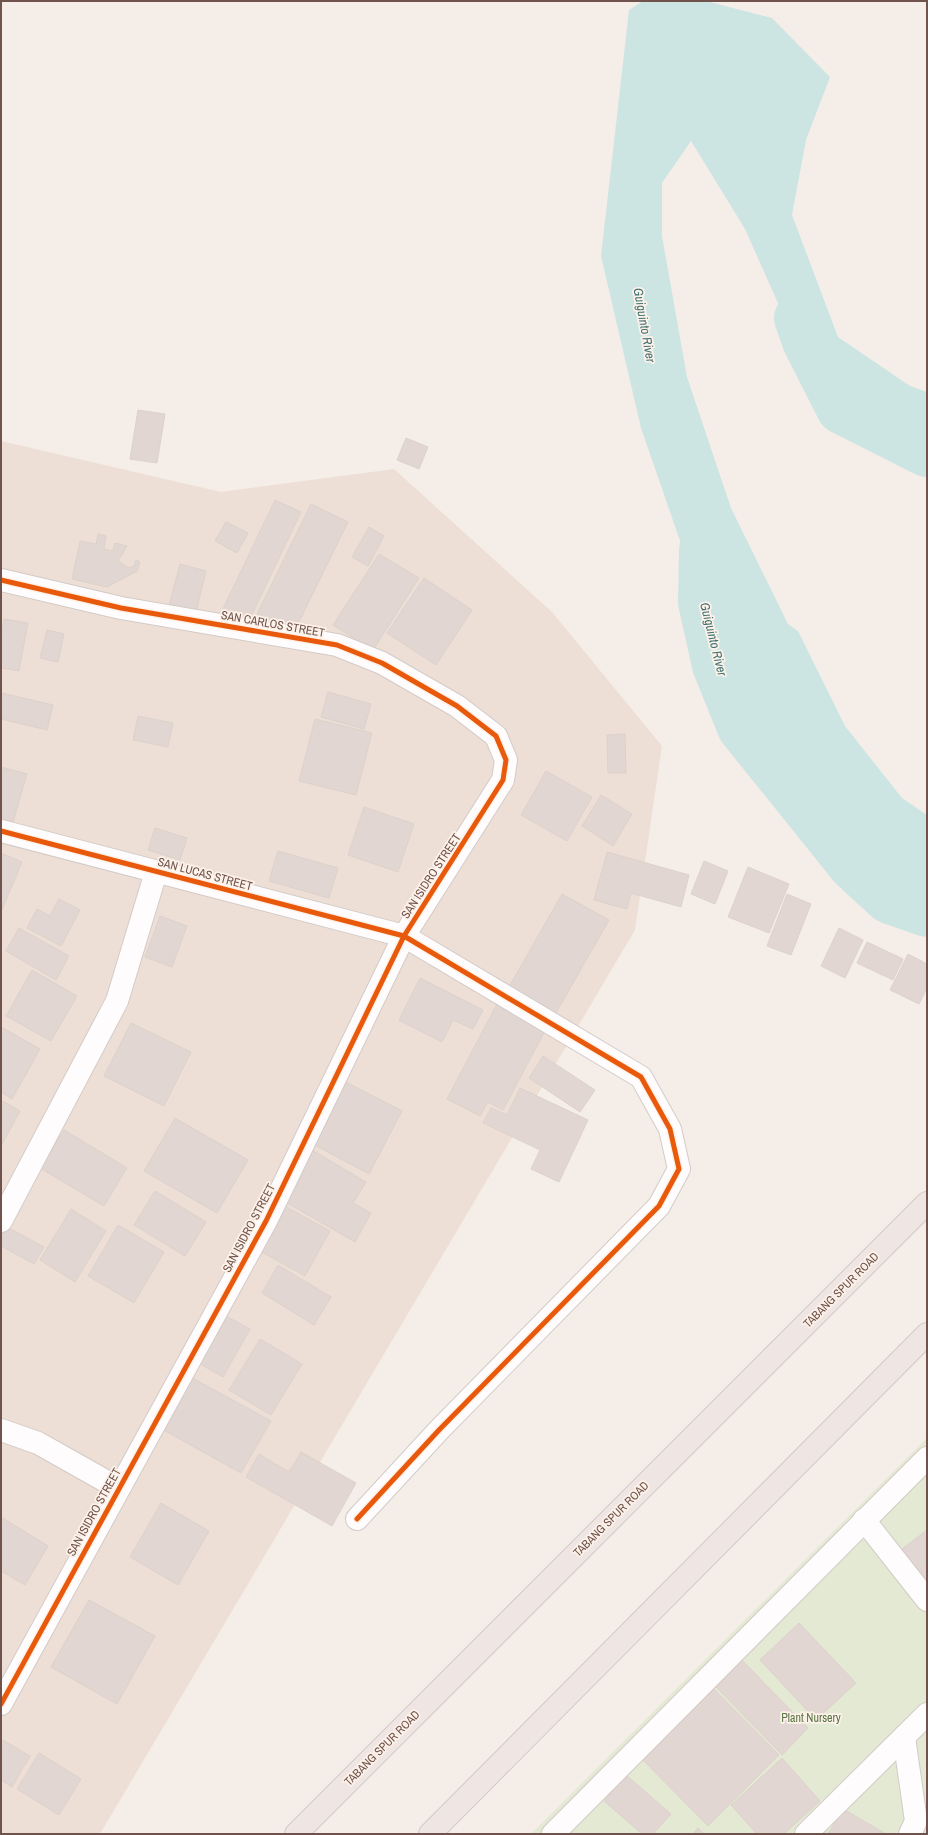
<svg xmlns="http://www.w3.org/2000/svg" width="928" height="1835" viewBox="0 0 928 1835" font-family="'Archivo Narrow',sans-serif">
<style>
.residential{fill:#eddfd6}
.green{fill:#e4e9d4}
.water{fill:#cce5e3}
.lines{fill:none;stroke-linecap:round;stroke-linejoin:round}
.river{stroke:#cce5e3;stroke-width:52}
.building{fill:#e1d6d1;stroke:#ddd1cb}
.minor-casing{stroke:#d3cbc7;stroke-width:24}
.motorway-casing{stroke:#d3c9c6;stroke-width:24}
.minor{stroke:#fefcfc;stroke-width:22}
.motorway{stroke:#efe6e4;stroke-width:22}
.cycleway-casing{stroke:#fdf2e9;stroke-width:8}
.cycleway{stroke:#e8590c;stroke-width:5}
.labels{text-anchor:middle;stroke-width:3.5;stroke-linejoin:round;paint-order:stroke}
.street-label{font-size:12px;fill:#6f534c;stroke:#fdf2e9}
.park-label{font-size:12px;fill:#5a7445;stroke:#fdf2e9}
.water-label{font-size:13px;font-style:italic;fill:#427273;stroke:#fdf2e9}
</style>
<rect width="100%" height="100%" fill="#f5eee8"/>
<path class="residential" d="M 1,441 L 221,492 L 394,469 L 552,612 L 662,746 L 635,930 L 100,1834 L 1,1834 Z"/>
<path class="green" d="M 927,1438 L 927,1834 L 531,1834 Z"/>
<path class="water" d="M 643,1 L 706,1 L 772,18 L 830,77 L 806,140 L 792,215 L 838,337 L 910,386 L 927,392 L 927,440 L 867,427 L 797,346 L 745,229 L 691,141 L 662,183 L 662,236 L 687,377 L 731,508 L 788,624 L 798,631 L 845,726 L 902,798 L 927,815 L 927,902 L 876,871 L 798,797 L 706,616 L 641,428 L 601,256 L 629,10 Z"/>
<g class="lines">
<g class="river">
<path d="M 800,318 L 808,341 L 842,408 L 927,451"/>
<path d="M 705,550 L 704,602 L 718,665 L 743,727 L 854,865 L 890,898 L 927,911"/>
</g>
</g>
<g class="building">
<path d="M 138,410 L 165,414 L 157,463 L 130,459 Z"/>
<path d="M 406,438 L 428,447 L 419,469 L 397,460 Z"/>
<path d="M 275,500 L 301,512 L 247,625 L 221,613 Z"/>
<path d="M 311,504 L 348,522 L 294,632 L 257,614 Z"/>
<path d="M 226,522 L 248,533 L 237,553 L 215,541 Z"/>
<path d="M 369,527 L 384,536 L 368,566 L 352,557 Z"/>
<path d="M 98,534 L 106,536 L 104,549 L 113,551 L 115,543 L 127,546 L 118,561 L 129,568 L 134,566 L 136,560 L 140,562 L 137,571 L 107,587 L 72,579 L 80,541 L 96,544 Z"/>
<path d="M 379,554 L 419,578 L 373,650 L 333,625 Z"/>
<path d="M 180,564 L 206,571 L 195,616 L 168,609 Z"/>
<path d="M 424,578 L 472,610 L 436,665 L 387,633 Z"/>
<path d="M 4,619 L 28,623 L 19,671 L 1,668 L 1,634 Z"/>
<path d="M 47,630 L 64,634 L 58,662 L 40,658 Z"/>
<path d="M 328,692 L 371,704 L 364,729 L 321,717 Z"/>
<path d="M 1,693 L 53,705 L 47,730 L 1,719 Z"/>
<path d="M 138,716 L 173,723 L 168,747 L 133,740 Z"/>
<path d="M 315,719 L 372,733 L 356,795 L 299,781 Z"/>
<path d="M 625,734 L 626,773 L 608,773 L 607,735 Z"/>
<path d="M 1,767 L 27,774 L 13,822 L 1,819 Z"/>
<path d="M 546,771 L 592,797 L 567,841 L 521,815 Z"/>
<path d="M 601,795 L 632,814 L 613,846 L 582,826 Z"/>
<path d="M 364,807 L 414,824 L 398,872 L 348,855 Z"/>
<path d="M 155,828 L 187,838 L 180,860 L 148,850 Z"/>
<path d="M 278,851 L 338,868 L 329,898 L 269,881 Z"/>
<path d="M 607,852 L 689,875 L 681,907 L 631,893 L 627,909 L 594,900 Z"/>
<path d="M 1,853 L 22,862 L 1,912 Z"/>
<path d="M 704,861 L 728,871 L 715,904 L 691,894 Z"/>
<path d="M 748,867 L 789,884 L 769,933 L 728,917 Z"/>
<path d="M 562,894 L 609,920 L 552,1020 L 505,994 Z"/>
<path d="M 787,894 L 811,904 L 791,955 L 767,946 Z"/>
<path d="M 59,899 L 80,910 L 61,946 L 27,928 L 37,909 L 50,916 Z"/>
<path d="M 160,916 L 187,926 L 172,967 L 145,957 Z"/>
<path d="M 19,928 L 69,956 L 56,980 L 6,951 Z"/>
<path d="M 839,928 L 863,940 L 845,978 L 821,966 Z"/>
<path d="M 867,942 L 903,959 L 893,980 L 857,963 Z"/>
<path d="M 908,954 L 927,964 L 927,988 L 919,1004 L 890,990 Z"/>
<path d="M 32,970 L 77,996 L 51,1041 L 6,1016 Z"/>
<path d="M 420,978 L 483,1010 L 473,1029 L 453,1020 L 442,1042 L 399,1020 Z"/>
<path d="M 498,1002 L 547,1027 L 503,1110 L 488,1102 L 480,1116 L 447,1099 Z"/>
<path d="M 131,1023 L 191,1052 L 164,1106 L 104,1076 Z"/>
<path d="M 1,1027 L 40,1049 L 12,1099 L 1,1092 Z"/>
<path d="M 543,1056 L 595,1090 L 580,1112 L 529,1078 Z"/>
<path d="M 344,1081 L 402,1111 L 369,1174 L 311,1143 Z"/>
<path d="M 520,1088 L 588,1120 L 559,1182 L 531,1169 L 540,1150 L 483,1123 L 491,1108 L 507,1115 Z"/>
<path d="M 1,1100 L 20,1111 L 1,1146 Z"/>
<path d="M 175,1118 L 248,1160 L 217,1213 L 144,1171 Z"/>
<path d="M 64,1130 L 127,1168 L 104,1206 L 40,1168 Z"/>
<path d="M 312,1150 L 366,1182 L 353,1203 L 371,1213 L 355,1242 L 282,1200 Z"/>
<path d="M 155,1191 L 206,1222 L 185,1256 L 134,1225 Z"/>
<path d="M 281,1204 L 330,1231 L 305,1276 L 256,1249 Z"/>
<path d="M 71,1209 L 106,1231 L 75,1282 L 40,1260 Z"/>
<path d="M 118,1225 L 164,1252 L 134,1303 L 88,1276 Z"/>
<path d="M 7,1227 L 44,1247 L 34,1264 L 1,1246 L 1,1237 Z"/>
<path d="M 278,1265 L 331,1297 L 314,1325 L 262,1293 Z"/>
<path d="M 222,1314 L 250,1329 L 223,1377 L 195,1361 Z"/>
<path d="M 260,1339 L 302,1364 L 271,1415 L 229,1390 Z"/>
<path d="M 189,1376 L 271,1421 L 241,1473 L 160,1428 Z"/>
<path d="M 301,1452 L 356,1483 L 332,1526 L 246,1477 L 259,1454 L 289,1472 Z"/>
<path d="M 161,1503 L 209,1531 L 178,1585 L 130,1557 Z"/>
<path d="M 1,1517 L 48,1546 L 25,1585 L 1,1571 Z"/>
<path d="M 927,1530 L 927,1591 L 898,1552 Z"/>
<path d="M 89,1600 L 155,1636 L 117,1704 L 51,1667 Z"/>
<path d="M 799,1623 L 856,1683 L 816,1720 L 760,1660 Z"/>
<path d="M 740,1658 L 808,1728 L 782,1755 L 713,1684 Z"/>
<path d="M 711,1686 L 779,1755 L 708,1826 L 640,1757 Z"/>
<path d="M 1,1739 L 30,1756 L 12,1787 L 1,1780 Z"/>
<path d="M 39,1753 L 81,1779 L 59,1815 L 17,1789 Z"/>
<path d="M 782,1758 L 820,1801 L 784,1834 L 757,1834 L 731,1805 Z"/>
<path d="M 626,1775 L 671,1814 L 653,1834 L 642,1834 L 604,1801 Z"/>
<path d="M 843,1809 L 886,1834 L 828,1834 Z"/>
<path d="M 698,1828 L 704,1834 L 693,1834 Z"/>
</g>
<g class="lines">
<g class="minor-casing">
<g id="minor">
<path d="M 1,580 L 121,608 L 337,645 L 382,663 L 457,706 L 496,736 L 506,760 L 503,780 L 404,936 L 266,1221 L 1,1704"/>
<path d="M 1,831 L 404,936 L 641,1077 L 670,1129 L 679,1169 L 659,1206 L 439,1430 L 357,1519"/>
<path d="M 1,1221 L 117,1001 L 156,872"/>
<path d="M 1,1430 L 38,1443 L 118,1488"/>
<path d="M 864,1520 L 927,1600"/>
<path d="M 904,1737 L 916,1821 L 910,1834"/>
<path d="M 553,1834 L 927,1458"/>
<path d="M 806,1834 L 927,1714"/>
</g>
</g>
<g class="motorway-casing">
<g id="motorway">
<path d="M 296,1834 L 927,1203"/>
<path d="M 430,1834 L 927,1334"/>
</g>
</g>
<use href="#minor" class="minor"/>
<use href="#motorway" class="motorway"/>
<g class="cycleway-casing">
<g id="cycleway">
<path d="M 1,580 L 121,608 L 337,645 L 382,663 L 457,706 L 496,736 L 506,760 L 503,780 L 404,936 L 266,1221 L 1,1704"/>
<path d="M 1,831 L 404,936 L 641,1077 L 670,1129 L 679,1169 L 659,1206 L 439,1430 L 357,1519"/>
</g>
</g>
<use href="#cycleway" class="cycleway"/>
</g>
<g class="labels">
<g class="street-label">
<text transform="translate(273 624) rotate(10)" y="4">SAN CARLOS STREET</text>
<text transform="translate(205 874) rotate(15)" y="4">SAN LUCAS STREET</text>
<text transform="translate(431 876) rotate(-57)" y="4">SAN ISIDRO STREET</text>
<text transform="translate(249 1228) rotate(-62)" y="4">SAN ISIDRO STREET</text>
<text transform="translate(841 1290) rotate(-45)" y="4">TABANG SPUR ROAD</text>
<text transform="translate(94 1512) rotate(-61)" y="4">SAN ISIDRO STREET</text>
<text transform="translate(611 1519) rotate(-45)" y="4">TABANG SPUR ROAD</text>
<text transform="translate(382 1748) rotate(-45)" y="4">TABANG SPUR ROAD</text>
</g>
<g class="park-label">
<text x="811" y="1722">Plant Nursery</text>
</g>
<g class="water-label">
<text transform="translate(645 325) rotate(80)" y="5">Guiguinto River</text>
<text transform="translate(714 639) rotate(76)" y="5">Guiguinto River</text>
</g>
</g>
<rect width="928" height="1835" fill="none" stroke="#6f534c" stroke-width="4"/>
</svg>
